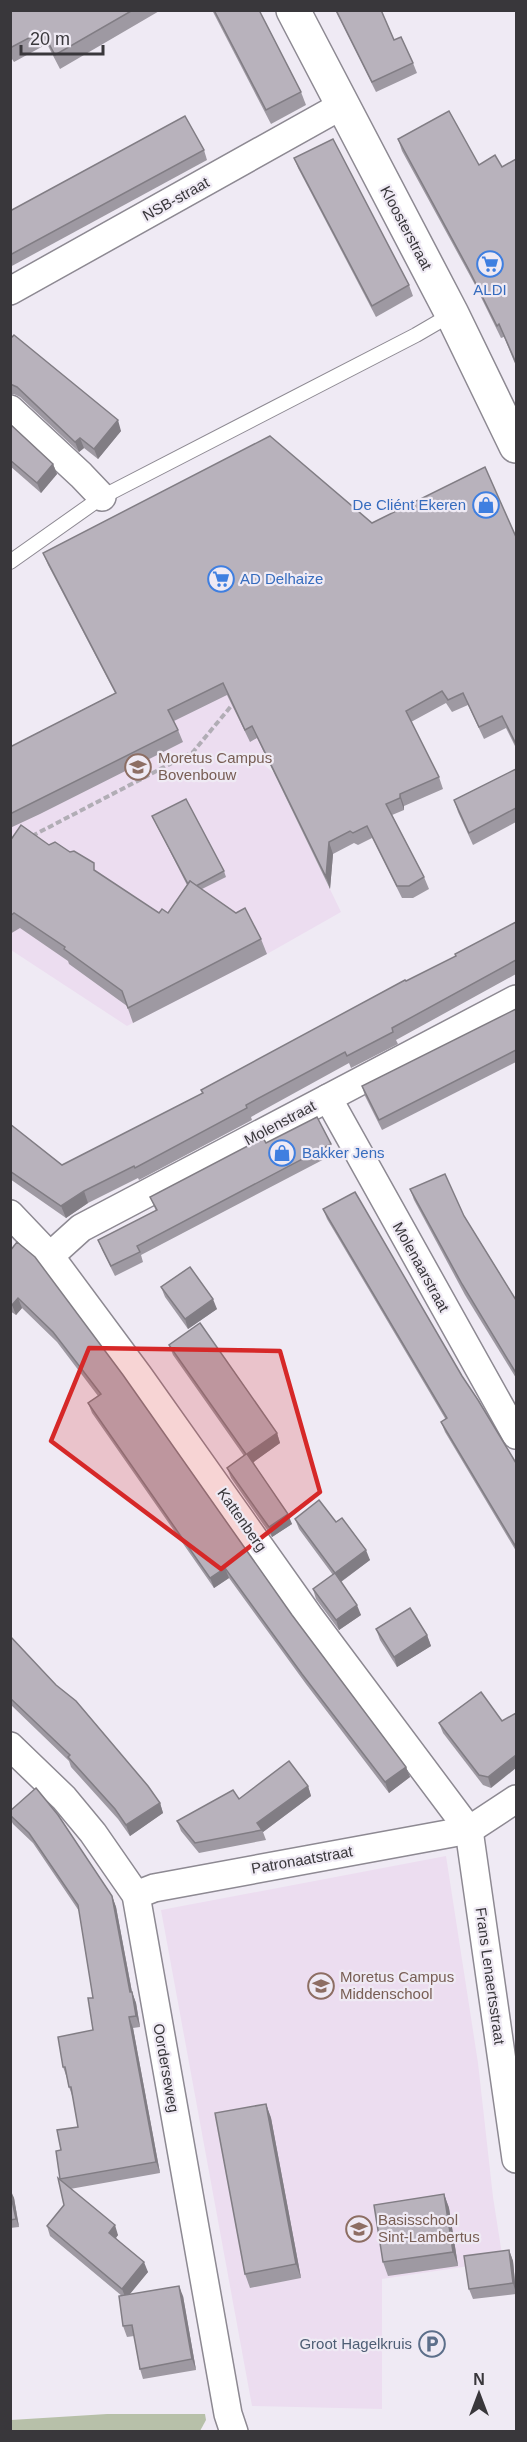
<svg xmlns="http://www.w3.org/2000/svg" width="527" height="2442" viewBox="0 0 527 2442" font-family="Arial,sans-serif">
<style>
.education{fill:#ecddf0}
.green{fill:#b7c0a9}
.lines{fill:none;stroke-linecap:round;stroke-linejoin:round}
.lane-casing{stroke:#8d8992;stroke-width:16}
.street-casing{stroke:#8d8992;stroke-width:30}
.secondary-casing{stroke:#8d8992;stroke-width:36}
.path{stroke:#b1adb5;stroke-width:4;stroke-dasharray:6 3;stroke-linecap:butt}
.lane{stroke:#fff;stroke-width:14}
.street{stroke:#fff;stroke-width:27}
.secondary{stroke:#fff;stroke-width:33}
.wall{fill:#9e99a2}
.shaded-wall{fill:#817d84}
.building{fill:#b8b2bc;stroke:#817d84;stroke-width:1.5}
.marked{fill:#d62828;fill-opacity:0.2;stroke:#d62828;stroke-width:4.5;stroke-linejoin:round}
.labels{text-anchor:middle;stroke-width:4.5;stroke-linejoin:round;paint-order:stroke}
.street-label{font-size:15px;fill:#39373b;stroke:#efeaf4}
.shop-label{font-size:15px;fill:#366cbe;stroke:#efeaf4;text-anchor:start}
.education-label{font-size:15px;fill:#785e54;stroke:#efeaf4;text-anchor:start}
.service-label{font-size:15px;fill:#4e5e75;stroke:#efeaf4;text-anchor:end}
</style>
<rect width="100%" height="100%" fill="#efeaf4"/>
<g class="education">
<path d="M 345,589 L 280,750 L 259,761 L 274,773 L 341,912 L 267,954 L 127,1026 L 11,950 L 11,761 Z"/>
<path d="M 446,1856 L 478,2063 L 493,2197 L 503,2261 L 382,2279 L 382,2409 L 252,2406 L 161,1910 Z"/>
</g>
<path class="green" d="M 107,2414 L 205,2414 L 206,2420 L 200,2431 L 11,2431 L 11,2420 Z"/>
<g class="lines">
<g class="lane-casing">
<path id="lane" d="M 10,562 L 102,497 L 416,335 L 452,314"/>
</g>
<g class="street-casing">
<g id="street">
<path d="M 10,291 L 341,106"/>
<path d="M 10,409 L 81,475 L 102,497"/>
<path d="M 328,1098 L 516,1435"/>
<path d="M 10,1214 L 50,1256 L 139,1376 L 309,1616 L 469,1830 L 516,2159"/>
<path d="M 50,1256 L 81,1228 L 516,999"/>
<path d="M 10,1746 L 64,1798 L 93,1833 L 136,1895 L 228,2414 L 234,2432"/>
<path d="M 136,1895 L 154,1888 L 469,1830 L 516,1799"/>
</g>
</g>
<g class="secondary-casing">
<path id="secondary" d="M 293,10 L 452,314 L 516,446"/>
</g>
<path class="path" d="M 32,836 L 193,752 L 232,705"/>
<use href="#lane" class="lane"/>
<use href="#street" class="street"/>
<use href="#secondary" class="secondary"/>
</g>
<g class="wall">
<path d="M 10,10 L 161,10 L 60,69 L 47,44 L 14,62 L 10,56 Z"/>
<path d="M 212,10 L 259,10 L 301,92 L 306,105 L 271,124 Z"/>
<path d="M 335,10 L 381,10 L 394,40 L 413,63 L 417,73 L 376,92 Z"/>
<path d="M 398,139 L 479,165 L 502,167 L 516,159 L 516,366 L 504,337 L 501,338 L 474,283 L 402,151 Z"/>
<path d="M 204,150 L 207,160 L 10,267 L 10,211 Z"/>
<path d="M 294,158 L 409,285 L 413,296 L 376,317 L 298,168 Z"/>
<path d="M 10,339 L 121,431 L 98,459 L 84,448 L 79,452 L 20,397 L 14,394 L 10,394 Z"/>
<path d="M 10,424 L 53,464 L 57,474 L 41,493 L 10,466 Z"/>
<path d="M 372,523 L 516,537 L 516,748 L 506,728 L 484,739 L 468,705 L 452,712 L 446,703 L 411,722 L 439,777 L 443,789 L 404,806 L 404,810 L 392,815 L 424,877 L 429,889 L 413,898 L 402,898 L 372,838 L 358,845 L 354,843 L 333,854 L 330,889 L 257,738 L 250,742 L 227,695 L 174,721 L 178,730 L 183,742 L 40,814 L 10,828 L 10,747 L 115,693 L 48,565 L 43,553 Z"/>
<path d="M 516,769 L 516,822 L 473,845 L 458,812 L 454,800 Z"/>
<path d="M 152,816 L 224,871 L 226,877 L 202,889 L 261,939 L 267,954 L 133,1023 L 127,1006 L 69,964 L 68,961 L 20,928 L 10,934 L 10,841 L 49,845 L 97,873 L 159,913 L 168,913 L 187,885 Z"/>
<path d="M 516,922 L 516,974 L 396,1040 L 398,1044 L 351,1068 L 349,1063 L 251,1117 L 252,1120 L 139,1180 L 138,1178 L 88,1203 L 66,1218 L 10,1179 L 10,1124 L 62,1165 L 203,1093 L 201,1090 L 406,981 L 456,956 Z"/>
<path d="M 516,1009 L 516,1062 L 382,1130 L 365,1096 L 362,1086 Z"/>
<path d="M 266,1143 L 331,1144 L 334,1154 L 141,1255 L 143,1262 L 115,1276 L 102,1250 L 98,1240 L 156,1211 L 150,1197 Z"/>
<path d="M 410,1189 L 464,1216 L 516,1300 L 516,1378 L 465,1295 L 414,1200 Z"/>
<path d="M 323,1209 L 462,1376 L 516,1463 L 516,1551 L 445,1432 L 441,1422 L 446,1420 L 327,1219 Z"/>
<path d="M 10,1251 L 292,1615 L 406,1767 L 410,1777 L 389,1793 L 306,1684 L 229,1578 L 214,1588 L 92,1413 L 88,1403 L 98,1396 L 57,1342 L 22,1308 L 16,1315 L 10,1311 Z"/>
<path d="M 161,1287 L 217,1309 L 188,1329 L 165,1297 Z"/>
<path d="M 169,1345 L 277,1433 L 280,1443 L 253,1462 L 292,1524 L 272,1537 L 231,1478 L 227,1468 L 244,1456 L 173,1355 Z"/>
<path d="M 295,1519 L 336,1522 L 370,1560 L 341,1582 L 361,1615 L 339,1630 L 316,1599 L 313,1589 L 333,1575 L 299,1529 Z"/>
<path d="M 376,1629 L 427,1635 L 431,1646 L 397,1667 L 380,1640 Z"/>
<path d="M 10,1636 L 160,1803 L 163,1813 L 130,1836 L 118,1819 L 71,1767 L 69,1761 L 10,1704 Z"/>
<path d="M 481,1692 L 491,1788 L 483,1785 L 443,1733 L 439,1723 Z"/>
<path d="M 308,1786 L 311,1796 L 263,1832 L 266,1840 L 199,1853 L 181,1831 L 177,1821 L 239,1799 Z"/>
<path d="M 10,1811 L 112,1896 L 116,1907 L 132,1992 L 136,2003 L 140,2027 L 133,2028 L 160,2173 L 70,2189 L 118,2235 L 116,2238 L 148,2272 L 129,2294 L 183,2296 L 196,2370 L 143,2379 L 140,2369 L 134,2336 L 127,2337 L 123,2326 L 122,2296 L 50,2236 L 47,2226 L 64,2205 L 60,2179 L 61,2150 L 78,2127 L 73,2098 L 69,2087 L 67,2078 L 63,2067 L 93,2030 L 93,1998 L 79,1911 L 33,1843 L 13,1824 L 10,1818 Z"/>
<path d="M 266,2104 L 271,2118 L 301,2278 L 250,2288 L 245,2274 Z"/>
<path d="M 10,2191 L 14,2198 L 19,2227 L 10,2228 Z"/>
<path d="M 444,2194 L 449,2208 L 458,2266 L 388,2276 L 383,2262 Z"/>
<path d="M 509,2250 L 513,2261 L 516,2294 L 473,2299 L 469,2289 Z"/>
</g>
<g class="shaded-wall">
<path d="M 118,420 L 121,431 L 98,459 L 94,449 Z"/>
<path d="M 80,438 L 84,448 L 79,452 L 75,442 Z"/>
<path d="M 53,464 L 57,474 L 41,493 L 37,483 Z"/>
<path d="M 400,794 L 404,806 L 404,810 L 400,798 Z"/>
<path d="M 329,842 L 333,854 L 330,889 L 326,877 Z"/>
<path d="M 84,1191 L 88,1203 L 66,1218 L 61,1206 Z"/>
<path d="M 18,1298 L 22,1308 L 16,1315 L 12,1305 Z"/>
<path d="M 213,1299 L 217,1309 L 188,1329 L 185,1319 Z"/>
<path d="M 277,1433 L 280,1443 L 251,1464 L 247,1454 Z"/>
<path d="M 288,1514 L 292,1524 L 272,1537 L 269,1527 Z"/>
<path d="M 366,1550 L 370,1560 L 339,1583 L 335,1573 Z"/>
<path d="M 225,1568 L 229,1578 L 214,1588 L 210,1578 Z"/>
<path d="M 357,1605 L 361,1615 L 339,1630 L 336,1620 Z"/>
<path d="M 427,1635 L 431,1646 L 397,1667 L 394,1657 Z"/>
<path d="M 516,1755 L 516,1768 L 491,1788 L 488,1777 Z"/>
<path d="M 406,1767 L 410,1777 L 389,1793 L 385,1782 Z"/>
<path d="M 308,1786 L 311,1796 L 263,1832 L 257,1823 Z"/>
<path d="M 160,1803 L 163,1813 L 130,1836 L 126,1825 Z"/>
<path d="M 112,1896 L 116,1907 L 134,2003 L 130,1992 Z"/>
<path d="M 132,1992 L 136,2003 L 140,2027 L 136,2016 Z"/>
<path d="M 129,2017 L 133,2028 L 160,2173 L 156,2162 Z"/>
<path d="M 266,2104 L 271,2118 L 301,2278 L 296,2264 Z"/>
<path d="M 11,2191 L 14,2198 L 19,2227 L 16,2219 Z"/>
<path d="M 444,2194 L 449,2208 L 458,2266 L 453,2252 Z"/>
<path d="M 115,2225 L 118,2235 L 112,2243 L 109,2233 Z"/>
<path d="M 509,2250 L 513,2261 L 516,2293 L 513,2283 Z"/>
<path d="M 144,2262 L 148,2272 L 126,2299 L 122,2289 Z"/>
<path d="M 179,2286 L 183,2296 L 196,2370 L 192,2359 Z"/>
</g>
<g class="building">
<path d="M 10,10 L 133,10 L 55,55 L 42,31 L 10,48 Z"/>
<path d="M 214,10 L 259,10 L 301,92 L 266,110 Z"/>
<path d="M 336,10 L 381,10 L 394,40 L 401,37 L 413,63 L 372,82 Z"/>
<path d="M 449,111 L 479,165 L 495,155 L 502,167 L 516,159 L 516,363 L 499,324 L 497,326 L 469,270 L 398,139 Z"/>
<path d="M 185,116 L 204,150 L 10,255 L 10,211 Z"/>
<path d="M 333,139 L 409,285 L 372,306 L 294,158 Z"/>
<path d="M 14,335 L 118,420 L 94,449 L 80,438 L 75,442 L 17,387 L 10,384 L 10,339 Z"/>
<path d="M 10,424 L 53,464 L 37,483 L 10,460 Z"/>
<path d="M 270,436 L 372,523 L 485,467 L 516,537 L 516,744 L 502,716 L 479,727 L 463,693 L 448,700 L 442,691 L 406,711 L 439,777 L 400,794 L 400,798 L 386,804 L 424,877 L 409,886 L 397,886 L 367,826 L 353,833 L 350,831 L 329,842 L 326,877 L 252,726 L 245,730 L 223,683 L 168,710 L 178,730 L 10,814 L 10,747 L 116,693 L 43,553 Z"/>
<path d="M 516,769 L 516,808 L 469,833 L 454,800 Z"/>
<path d="M 186,799 L 224,871 L 196,886 L 190,881 L 188,884 L 152,816 Z"/>
<path d="M 21,825 L 49,845 L 55,842 L 70,852 L 74,851 L 94,863 L 94,870 L 159,913 L 162,909 L 168,913 L 190,881 L 236,913 L 245,908 L 261,939 L 128,1008 L 122,991 L 64,949 L 65,947 L 14,913 L 10,916 L 10,841 Z"/>
<path d="M 516,922 L 516,960 L 392,1028 L 393,1032 L 347,1056 L 345,1052 L 246,1105 L 247,1108 L 135,1168 L 134,1166 L 84,1191 L 61,1206 L 10,1171 L 10,1124 L 62,1165 L 203,1093 L 201,1090 L 405,980 L 406,981 L 456,956 L 455,954 Z"/>
<path d="M 516,1009 L 516,1050 L 379,1120 L 362,1086 Z"/>
<path d="M 317,1117 L 331,1144 L 137,1246 L 140,1252 L 111,1266 L 98,1240 L 157,1210 L 150,1197 L 263,1138 L 266,1143 Z"/>
<path d="M 445,1174 L 464,1216 L 516,1300 L 516,1373 L 462,1284 L 410,1189 Z"/>
<path d="M 355,1192 L 462,1376 L 478,1400 L 516,1463 L 516,1547 L 441,1422 L 447,1418 L 323,1209 Z"/>
<path d="M 17,1242 L 35,1257 L 123,1375 L 292,1615 L 406,1767 L 385,1782 L 302,1674 L 225,1568 L 210,1578 L 88,1403 L 101,1394 L 53,1332 L 18,1298 L 12,1305 L 10,1304 L 10,1251 Z"/>
<path d="M 190,1267 L 213,1299 L 185,1319 L 161,1287 Z"/>
<path d="M 200,1323 L 277,1433 L 247,1454 L 288,1514 L 269,1527 L 227,1468 L 246,1454 L 169,1345 Z"/>
<path d="M 319,1500 L 336,1522 L 342,1518 L 366,1550 L 335,1573 L 295,1519 Z"/>
<path d="M 335,1573 L 357,1605 L 336,1620 L 313,1589 Z"/>
<path d="M 410,1608 L 427,1635 L 394,1657 L 376,1629 Z"/>
<path d="M 10,1636 L 56,1685 L 76,1701 L 148,1786 L 160,1803 L 126,1825 L 115,1809 L 68,1757 L 70,1755 L 10,1698 Z"/>
<path d="M 481,1692 L 502,1721 L 516,1713 L 516,1755 L 488,1777 L 479,1775 L 439,1723 Z"/>
<path d="M 289,1761 L 308,1786 L 257,1823 L 262,1830 L 195,1843 L 177,1821 L 233,1790 L 239,1799 Z"/>
<path d="M 36,1788 L 58,1815 L 112,1896 L 130,1992 L 132,1992 L 136,2016 L 129,2017 L 156,2162 L 60,2179 L 56,2151 L 61,2150 L 57,2130 L 78,2127 L 71,2087 L 69,2087 L 65,2067 L 63,2067 L 58,2037 L 93,2030 L 88,1998 L 93,1998 L 78,1905 L 29,1833 L 10,1815 L 10,1811 Z"/>
<path d="M 266,2104 L 296,2264 L 245,2274 L 215,2113 Z"/>
<path d="M 58,2178 L 115,2225 L 109,2233 L 144,2262 L 122,2289 L 47,2226 L 64,2205 Z"/>
<path d="M 10,2191 L 16,2219 L 10,2220 Z"/>
<path d="M 444,2194 L 453,2252 L 383,2262 L 374,2205 Z"/>
<path d="M 509,2250 L 513,2283 L 469,2289 L 464,2256 Z"/>
<path d="M 179,2286 L 192,2359 L 140,2369 L 132,2325 L 123,2326 L 119,2296 Z"/>
</g>
<path class="marked" d="M 89,1348 L 280,1351 L 320,1492 L 221,1569 L 51,1441 Z"/>
<defs>
<g id="supermarket-ring" transform="scale(1.35)"><circle r="9.5" fill="#efeaf4" stroke="#3f7fe0" stroke-width="1.5"/><path d="M-6-5.5h2.5l.6 2H6L4.5 2H-2.5L-4.4-4H-6ZM-1.5 3.2a1.3 1.3 0 1 0 .1 0ZM3 3.2a1.3 1.3 0 1 0 .1 0Z" fill="#3f7fe0"/></g>
<g id="shop-ring" transform="scale(1.35)"><circle r="9.5" fill="#efeaf4" stroke="#3f7fe0" stroke-width="1.5"/><path d="M-5-2.5h2.3a2.7 3.5 0 0 1 5.4 0H5L5.5 6h-11ZM-1.5-2.5h3a1.5 2.3 0 0 0-3 0Z" fill="#3f7fe0"/></g>
<g id="school-ring" transform="scale(1.35)"><circle r="9.5" fill="#efeaf4" stroke="#8d6e63" stroke-width="1.5"/><path d="M0-5L7-2L0 1L-7-2ZM-4 1L0 2.5L4 1V4Q0 6-4 4Z" fill="#8d6e63"/></g>
<g id="parking-ring" transform="scale(1.35)"><circle r="9.5" fill="#efeaf4" stroke="#5c6f8a" stroke-width="1.5"/><path d="M-3.5-5.5H1a3.5 3.5 0 0 1 0 7H-1V5.5H-3.5ZM-1-3.4V-.6H.8a1.4 1.4 0 0 0 0-2.8Z" fill="#5c6f8a"/></g>
</defs>
<g fill-rule="evenodd">
<use href="#supermarket-ring" x="490" y="264"/>
<use href="#shop-ring" x="486" y="505"/>
<use href="#supermarket-ring" x="221" y="579"/>
<use href="#school-ring" x="138" y="767"/>
<use href="#shop-ring" x="282" y="1153"/>
<use href="#school-ring" x="321" y="1986"/>
<use href="#school-ring" x="359" y="2229"/>
<use href="#parking-ring" x="432" y="2344"/>
</g>
<g class="labels">
<g class="street-label">
<text transform="translate(176 199) rotate(-29)" y="5">NSB-straat</text>
<text transform="translate(406 228) rotate(62)" y="5">Kloosterstraat</text>
<text transform="translate(280 1123) rotate(-28)" y="5">Molenstraat</text>
<text transform="translate(421 1267) rotate(61)" y="5">Molenaarstraat</text>
<text transform="translate(242 1520) rotate(55)" y="5">Kattenberg</text>
<text transform="translate(302 1860) rotate(-10)" y="5">Patronaatstraat</text>
<text transform="translate(490 1976) rotate(82)" y="5">Frans Lenaertsstraat</text>
<text transform="translate(166 2068) rotate(80)" y="5">Oorderseweg</text>
</g>
<g class="shop-label">
<text x="490" y="295" text-anchor="middle">ALDI</text>
<text x="466" y="510" text-anchor="end">De Cliént Ekeren</text>
<text x="240" y="584">AD Delhaize</text>
<text x="302" y="1158">Bakker Jens</text>
</g>
<g class="education-label">
<text x="158" y="763">Moretus Campus<tspan x="158" dy="17">Bovenbouw</tspan></text>
<text x="340" y="1982">Moretus Campus<tspan x="340" dy="17">Middenschool</tspan></text>
<text x="378" y="2225">Basisschool<tspan x="378" dy="17">Sint-Lambertus</tspan></text>
</g>
<g class="service-label">
<text x="412" y="2349">Groot Hagelkruis</text>
</g>
</g>
<rect width="527" height="2442" fill="none" stroke="#39373b" stroke-width="24"/>
<g transform="translate(479 2394)" stroke="#efeaf4" stroke-width="4.5" paint-order="stroke">
<path d="M0-4.5L10 22L0 15L-10 22Z" fill="#39373b"/>
<text y="-9" font-size="16" font-weight="bold" text-anchor="middle" fill="#39373b">N</text>
</g>
<path d="M21 45v9h82v-9" fill="none" stroke="#39373b" stroke-width="3"/>
<text x="30" y="45" font-size="18" fill="#39373b" stroke="#efeaf4" stroke-width="4.5" paint-order="stroke">20 m</text>
</svg>
